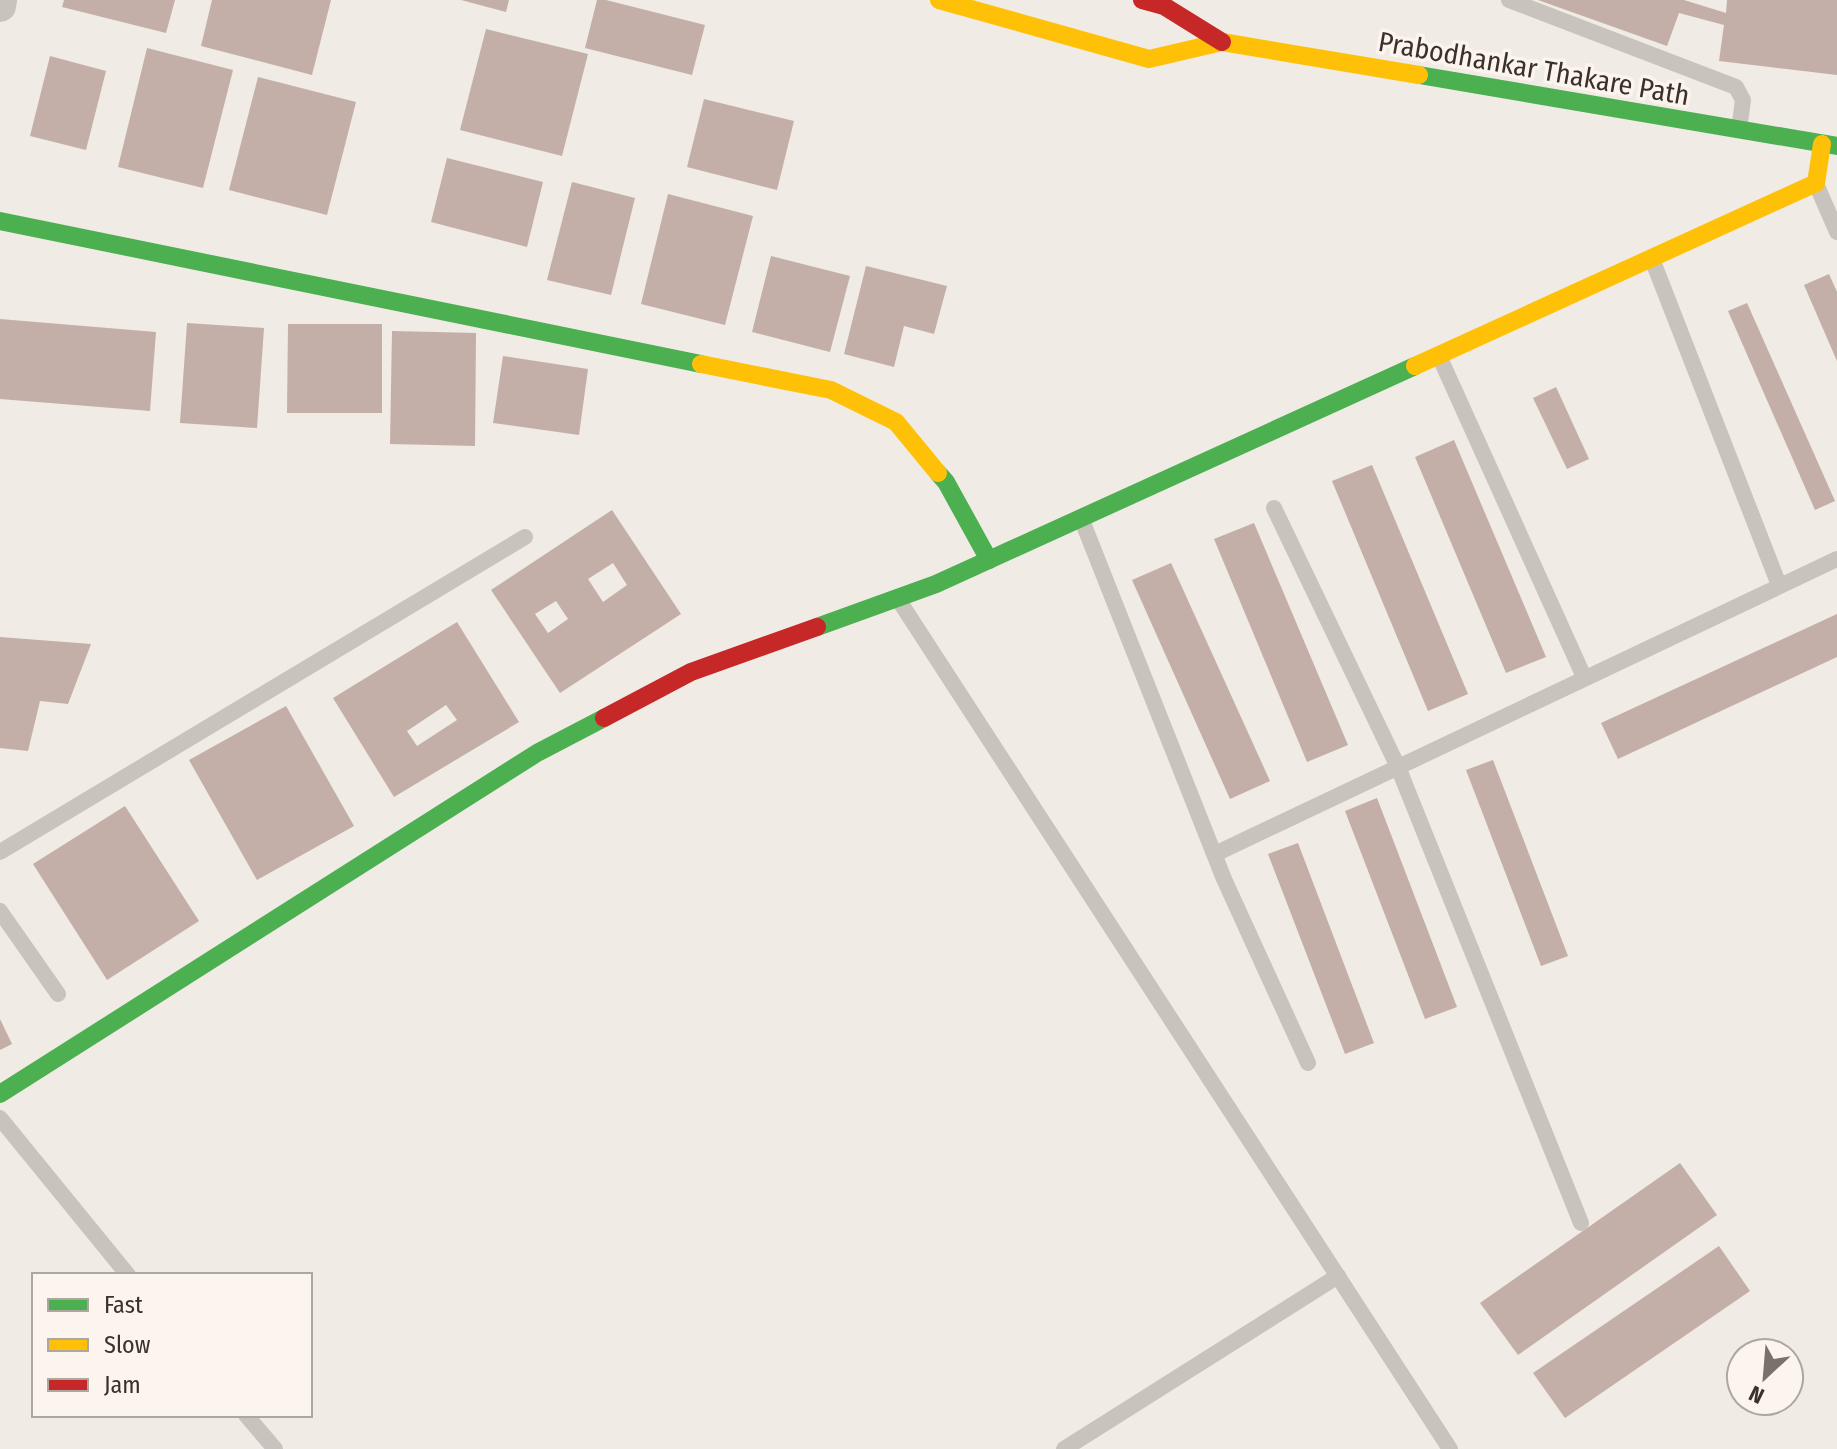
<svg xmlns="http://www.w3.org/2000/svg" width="1837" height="1449" viewBox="0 0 1837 1449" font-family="'Fira Sans Condensed',sans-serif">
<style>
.building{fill:#c3afa7;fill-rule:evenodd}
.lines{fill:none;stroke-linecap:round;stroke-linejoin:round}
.lane{stroke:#c9c3be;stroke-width:16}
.street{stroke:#c9c3be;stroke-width:32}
.fast{stroke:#4caf50;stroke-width:18}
.slow{stroke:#ffc107;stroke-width:18}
.jam{stroke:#c62828;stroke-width:18}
.labels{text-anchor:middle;stroke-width:7;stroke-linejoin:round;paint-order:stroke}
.street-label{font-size:28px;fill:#3b302b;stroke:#fbf5ee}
</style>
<rect width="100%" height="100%" fill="#f0ebe5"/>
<g class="building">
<path d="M 64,0 L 175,0 L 166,33 L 62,7 Z"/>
<path d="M 212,0 L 331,0 L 312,75 L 201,46 Z"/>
<path d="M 461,0 L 509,0 L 506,12 Z"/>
<path d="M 597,0 L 606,0 L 705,25 L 692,75 L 585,48 Z"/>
<path d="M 1538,0 L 1684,0 L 1726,13 L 1727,0 L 1837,0 L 1837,75 L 1719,61 L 1724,25 L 1679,13 L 1667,46 Z"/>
<path d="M 486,29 L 588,54 L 562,156 L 460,130 Z"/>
<path d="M 147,48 L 233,70 L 203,188 L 118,167 Z"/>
<path d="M 50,56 L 106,71 L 86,150 L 30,136 Z"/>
<path d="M 258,77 L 356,102 L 327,215 L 229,190 Z"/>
<path d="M 704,99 L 794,121 L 777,190 L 687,167 Z"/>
<path d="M 447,158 L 543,182 L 527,247 L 431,222 Z"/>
<path d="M 572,182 L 635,198 L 611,295 L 547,280 Z"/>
<path d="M 668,194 L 753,216 L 725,325 L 641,304 Z"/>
<path d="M 771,256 L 850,276 L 830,352 L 752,332 Z"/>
<path d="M 866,266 L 947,286 L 934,334 L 904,326 L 894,367 L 844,354 Z"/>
<path d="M 1829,274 L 1837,292 L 1837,361 L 1804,285 Z"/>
<path d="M 1747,303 L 1835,501 L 1815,510 L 1728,311 Z"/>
<path d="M 0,319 L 156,332 L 150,411 L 0,399 Z"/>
<path d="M 187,323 L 264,328 L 257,428 L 180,423 Z"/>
<path d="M 288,324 L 382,324 L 382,413 L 287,413 Z"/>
<path d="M 392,331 L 476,333 L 475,446 L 390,444 Z"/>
<path d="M 503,356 L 588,369 L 579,435 L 493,423 Z"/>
<path d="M 1556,387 L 1589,459 L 1567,469 L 1533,398 Z"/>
<path d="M 1454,440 L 1546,657 L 1506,673 L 1415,457 Z"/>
<path d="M 1372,465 L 1468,694 L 1428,711 L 1332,481 Z"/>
<path d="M 612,510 L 681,614 L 560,693 L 491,590 ZM 613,563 L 627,585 L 603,602 L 588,579 ZM 556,601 L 568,619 L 548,633 L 535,614 Z"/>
<path d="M 1254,523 L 1348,745 L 1307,762 L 1214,539 Z"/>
<path d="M 1171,563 L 1270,781 L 1230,799 L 1132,580 Z"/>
<path d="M 1837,614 L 1837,657 L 1618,759 L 1601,723 Z"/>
<path d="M 457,622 L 519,722 L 394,797 L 333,698 ZM 446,705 L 457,720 L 417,746 L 407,731 Z"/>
<path d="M 0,637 L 91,644 L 68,704 L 40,701 L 28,751 L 0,748 Z"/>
<path d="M 286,706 L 354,826 L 257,880 L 189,760 Z"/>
<path d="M 1493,760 L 1568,956 L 1541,966 L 1466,770 Z"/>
<path d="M 1377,798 L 1457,1007 L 1425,1019 L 1345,811 Z"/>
<path d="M 125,806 L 199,921 L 107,980 L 33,864 Z"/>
<path d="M 1298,843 L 1374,1043 L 1345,1054 L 1268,854 Z"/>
<path d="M 0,1019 L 12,1044 L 0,1050 Z"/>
<path d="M 1680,1163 L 1717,1215 L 1518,1355 L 1480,1303 Z"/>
<path d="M 1719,1246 L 1750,1291 L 1565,1418 L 1533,1373 Z"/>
</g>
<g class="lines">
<g class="lane">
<path d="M 1509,0 L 1736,87 L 1743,100 L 1739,130"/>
<path d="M 1817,186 L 1837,232"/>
<path d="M 1652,259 L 1779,585"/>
<path d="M 1440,358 L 1584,677"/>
<path d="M 1274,508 L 1398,767 L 1581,1223"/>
<path d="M 1081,518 L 1224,879 L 1308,1063"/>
<path d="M 898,599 L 1450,1449"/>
<path d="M 0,852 L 525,537"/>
<path d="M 1215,854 L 1837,559"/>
<path d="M 0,911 L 58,994"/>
<path d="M 0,1118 L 128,1275"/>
<path d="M 246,1415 L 275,1449"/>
<path d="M 1064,1449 L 1338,1276"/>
</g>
<path class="street" d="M 0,6 L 1,0"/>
<g class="fast">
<path d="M 1419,75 L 1837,146"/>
<path d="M 0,221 L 701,364"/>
<path d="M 938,473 L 946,482 L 989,560"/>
<path d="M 817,627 L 936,584 L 1415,366"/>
<path d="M 0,1094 L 537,753 L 604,718"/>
</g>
<g class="slow">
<path d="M 939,0 L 1149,59 L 1222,42 L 1419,75"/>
<path d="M 701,364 L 831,390 L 896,422 L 938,473"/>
<path d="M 1415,366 L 1816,183 L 1822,144"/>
</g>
<g class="jam">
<path d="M 1142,0 L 1164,6 L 1222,42"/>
<path d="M 604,718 L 691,672 L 817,627"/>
</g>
</g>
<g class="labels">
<g class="street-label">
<text transform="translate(1534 68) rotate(10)" y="10">Prabodhankar Thakare Path</text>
</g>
</g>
<rect x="32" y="1273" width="280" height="144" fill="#fbf5ee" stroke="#aea6a0" stroke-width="2"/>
<rect x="48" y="1299" width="40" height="12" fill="#4caf50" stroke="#aea6a0" stroke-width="2"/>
<text x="104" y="1313" font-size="24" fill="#3b302b">Fast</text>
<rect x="48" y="1339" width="40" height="12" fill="#ffc107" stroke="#aea6a0" stroke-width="2"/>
<text x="104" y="1353" font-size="24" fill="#3b302b">Slow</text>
<rect x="48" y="1379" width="40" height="12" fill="#c62828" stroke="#aea6a0" stroke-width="2"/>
<text x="104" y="1393" font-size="24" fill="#3b302b">Jam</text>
<g transform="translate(1765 1377) rotate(206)"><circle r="38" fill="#fbf5ee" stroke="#aea6a0" stroke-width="2"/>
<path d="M0-6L14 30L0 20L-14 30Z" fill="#7a716c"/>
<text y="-12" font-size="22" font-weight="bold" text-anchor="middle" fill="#3b302b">N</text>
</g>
</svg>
